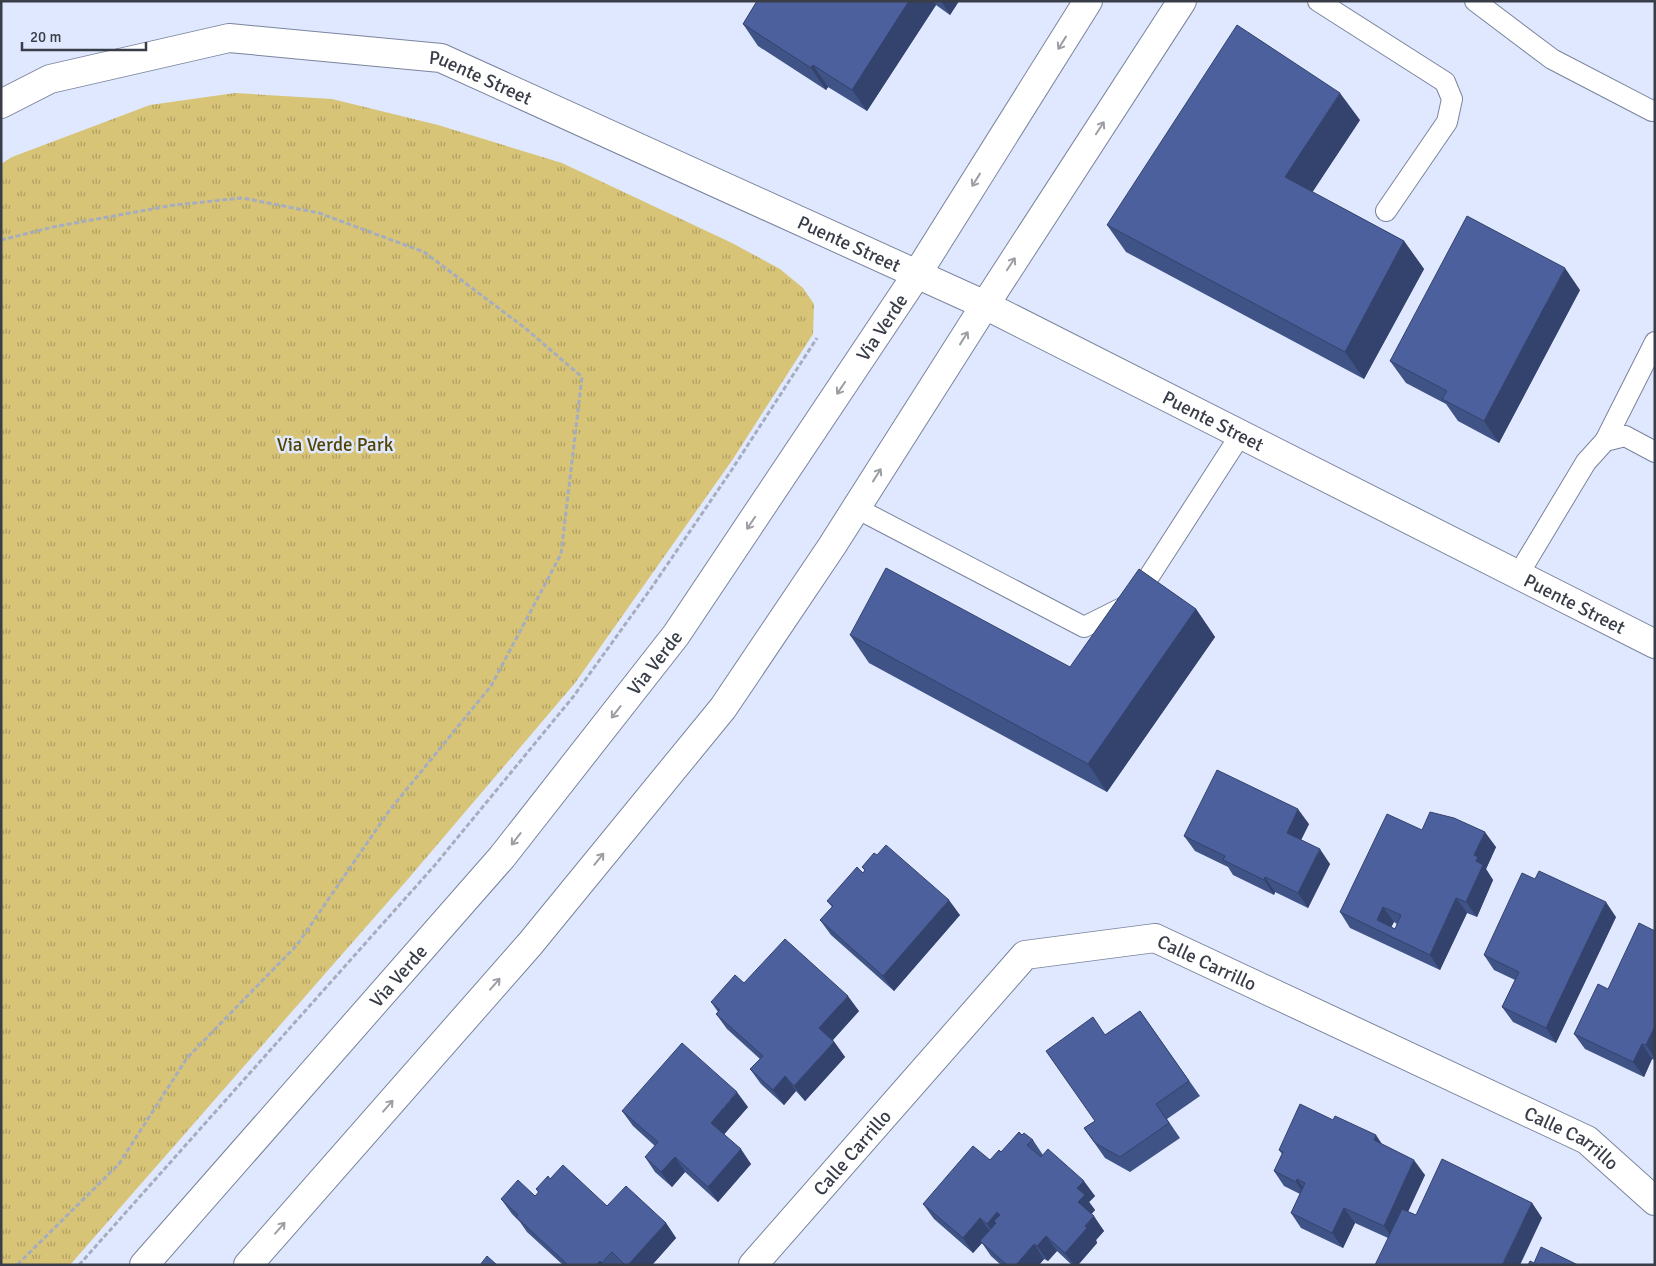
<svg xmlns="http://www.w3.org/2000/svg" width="1656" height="1266" viewBox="0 0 1656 1266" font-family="Signika,sans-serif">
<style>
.grass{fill:url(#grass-tufts)}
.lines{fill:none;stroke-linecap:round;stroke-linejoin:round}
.lane-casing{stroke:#7a849d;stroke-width:22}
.street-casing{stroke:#7a849d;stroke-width:30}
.secondary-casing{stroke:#7a849d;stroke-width:30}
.path{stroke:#a5adbf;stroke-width:3;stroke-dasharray:5 2.5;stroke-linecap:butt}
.lane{stroke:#fff;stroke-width:20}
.street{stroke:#fff;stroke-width:28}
.secondary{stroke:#fff;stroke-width:28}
.wall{fill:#405386;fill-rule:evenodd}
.shaded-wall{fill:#34436d}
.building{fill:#4b609c;stroke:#34436d;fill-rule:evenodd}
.oneway{stroke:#9c9ea4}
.labels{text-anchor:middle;stroke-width:5;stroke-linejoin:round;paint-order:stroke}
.street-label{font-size:19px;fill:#383d48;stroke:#dfe8fe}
.park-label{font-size:19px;fill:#514403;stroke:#dfe8fe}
</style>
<defs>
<pattern id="grass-tufts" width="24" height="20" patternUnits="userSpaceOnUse" patternTransform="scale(1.25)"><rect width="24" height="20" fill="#d7c477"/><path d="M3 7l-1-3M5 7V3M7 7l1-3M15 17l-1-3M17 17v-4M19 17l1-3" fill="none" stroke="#afa064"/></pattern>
</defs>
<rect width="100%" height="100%" fill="#dfe8fe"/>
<path class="grass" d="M 235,93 L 332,99 L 438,125 L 562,163 L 732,243 L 780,269 L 803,288 L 814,304 L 813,334 L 733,459 L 575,683 L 408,879 L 70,1265 L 1,1265 L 1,164 L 12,157 L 150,105 Z"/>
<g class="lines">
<g class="lane-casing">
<g id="lane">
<path d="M 1318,1 L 1445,82 L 1452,99 L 1447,122 L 1386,211"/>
<path d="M 1475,1 L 1552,59 L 1652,111"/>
<path d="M 1605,441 L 1655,342"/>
<path d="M 856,508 L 1084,627 L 1132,603 L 1241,434"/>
<path d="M 1518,575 L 1586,462 L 1605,441 L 1625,436 L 1655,452"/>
</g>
</g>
<g class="street-casing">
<g id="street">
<path id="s1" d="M 753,1265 L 1025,955 L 1155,938 L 1587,1140 L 1655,1201"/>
</g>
</g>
<g class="secondary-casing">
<g id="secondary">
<path id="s2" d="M 1,104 L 50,79 L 229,38 L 441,58 L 985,305 L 1655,644"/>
<path id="s3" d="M 144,1265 L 502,857 L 676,635 L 917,274 L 1088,1"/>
<path d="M 248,1265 L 530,944 L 723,708 L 832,546 L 985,305 L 1182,1"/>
</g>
</g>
<g class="path">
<path d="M 1,240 L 53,227 L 174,205 L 243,198 L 319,213 L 424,252 L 525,328 L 582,377 L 561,554 L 491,686 L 389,811 L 297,945 L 187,1058 L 119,1164 L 17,1265"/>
<path d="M 79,1265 L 435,865 L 573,697 L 652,587 L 731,471 L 817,338"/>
</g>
<use href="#lane" class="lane"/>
<use href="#street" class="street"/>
<use href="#secondary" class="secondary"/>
</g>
<g class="wall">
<path d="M 757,1 L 959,1 L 950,15 L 936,5 L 867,111 L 828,87 L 826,90 L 758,46 L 743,24 Z"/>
<path d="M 1360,120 L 1312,192 L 1404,241 L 1424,269 L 1364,379 L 1126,252 L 1107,225 Z"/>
<path d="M 1580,290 L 1499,443 L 1458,421 L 1446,404 L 1406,383 L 1390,361 Z"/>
<path d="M 1196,609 L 1215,637 L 1107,792 L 869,663 L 850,635 L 1070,667 Z"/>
<path d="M 1309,824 L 1301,840 L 1330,864 L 1308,908 L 1275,892 L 1274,895 L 1233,875 L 1228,867 L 1195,851 L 1184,836 Z"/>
<path d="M 1422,830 L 1496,847 L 1486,869 L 1493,880 L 1477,917 L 1467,913 L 1440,970 L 1350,928 L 1340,912 ZM 1394,922 L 1397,924 L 1395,929 L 1391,927 Z"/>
<path d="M 862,867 L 960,915 L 894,991 L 831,935 L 820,920 L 832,907 L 827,901 L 863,873 L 865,871 Z"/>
<path d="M 1616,917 L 1556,1043 L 1513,1022 L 1502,1007 L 1515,980 L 1494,970 L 1484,955 Z"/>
<path d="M 1655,931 L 1655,1060 L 1652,1059 L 1644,1077 L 1585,1049 L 1574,1034 L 1608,989 Z"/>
<path d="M 744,983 L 859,1011 L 833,1040 L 845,1057 L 805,1101 L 796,1091 L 784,1105 L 761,1084 L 750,1069 L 760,1059 L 727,1029 L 716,1014 L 718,1012 L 711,1002 Z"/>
<path d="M 1140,1011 L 1200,1096 L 1167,1119 L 1180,1138 L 1130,1172 L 1105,1158 L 1084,1128 L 1095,1121 L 1105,1035 Z"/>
<path d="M 748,1107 L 724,1134 L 751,1164 L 718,1202 L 685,1172 L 672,1187 L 655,1172 L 645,1157 L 655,1146 L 633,1126 L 622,1111 Z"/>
<path d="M 1022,1135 L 1033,1140 L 1043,1155 L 1041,1157 L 1095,1196 L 1089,1202 L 1095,1210 L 1091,1214 L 1104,1231 L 1096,1240 L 1097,1243 L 1078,1265 L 1072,1265 L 1057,1251 L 1048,1261 L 1044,1259 L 1039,1265 L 1001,1265 L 991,1256 L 982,1243 L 973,1253 L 934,1219 L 923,1204 L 990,1160 Z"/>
<path d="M 1383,1145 L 1425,1175 L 1408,1212 L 1416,1215 L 1532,1203 L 1542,1218 L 1388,1238 L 1355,1223 L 1343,1248 L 1301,1228 L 1291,1213 L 1300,1194 L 1284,1186 L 1274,1171 L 1282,1154 L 1279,1150 Z"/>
<path d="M 550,1179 L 607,1206 L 666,1223 L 676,1238 L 652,1265 L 563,1265 L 527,1232 L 520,1222 L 512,1214 L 501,1199 L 535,1196 L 538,1192 L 536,1189 Z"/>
</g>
<g class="shaded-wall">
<path d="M 909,1 L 933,1 L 936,5 L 867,111 L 852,90 Z"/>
<path d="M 941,1 L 959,1 L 950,15 Z"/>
<path d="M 813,65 L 828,87 L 826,90 L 811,68 Z"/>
<path d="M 1340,93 L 1360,120 L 1304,205 L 1285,177 Z"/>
<path d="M 1404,241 L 1424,269 L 1364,379 L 1345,352 Z"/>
<path d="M 1565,268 L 1580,290 L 1499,443 L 1484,421 Z"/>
<path d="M 1196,609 L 1215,637 L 1107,792 L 1088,764 Z"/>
<path d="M 1298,809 L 1309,824 L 1297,848 L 1287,833 Z"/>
<path d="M 1485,832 L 1496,847 L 1486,869 L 1493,880 L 1477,917 L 1466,902 L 1476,861 L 1474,855 Z"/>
<path d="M 1320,849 L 1330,864 L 1308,908 L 1298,893 Z"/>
<path d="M 1265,877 L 1275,892 L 1274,895 L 1264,880 Z"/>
<path d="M 1456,898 L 1467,913 L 1440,970 L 1430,955 Z"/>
<path d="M 949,900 L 960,915 L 894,991 L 883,976 Z"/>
<path d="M 1606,902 L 1616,917 L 1556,1043 L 1546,1028 Z"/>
<path d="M 1383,907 L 1394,922 L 1387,935 L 1377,920 Z"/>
<path d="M 848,996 L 859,1011 L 830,1043 L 819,1028 Z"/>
<path d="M 1655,1026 L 1655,1058 L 1646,1045 Z"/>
<path d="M 834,1042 L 845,1057 L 805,1101 L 794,1086 Z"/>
<path d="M 1642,1044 L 1652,1059 L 1644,1077 L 1633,1062 Z"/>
<path d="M 785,1076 L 796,1091 L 784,1105 L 773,1090 Z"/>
<path d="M 737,1092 L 748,1107 L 721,1138 L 711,1123 Z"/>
<path d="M 1376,1135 L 1386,1150 L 1374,1140 Z"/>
<path d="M 741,1149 L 751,1164 L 718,1202 L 708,1187 Z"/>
<path d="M 675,1157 L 685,1172 L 672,1187 L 661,1172 Z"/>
<path d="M 1414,1160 L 1425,1175 L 1394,1241 L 1384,1226 Z"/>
<path d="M 1297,1179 L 1308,1194 L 1306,1197 L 1296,1182 Z"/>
<path d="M 1084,1181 L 1095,1196 L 1089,1202 L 1095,1210 L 1089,1217 L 1078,1202 L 1077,1188 Z"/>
<path d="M 1532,1203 L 1542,1218 L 1520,1265 L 1502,1265 Z"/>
<path d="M 1344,1208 L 1355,1223 L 1343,1248 L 1332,1233 Z"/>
<path d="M 997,1212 L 1008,1227 L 994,1221 L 1002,1233 L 998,1239 L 987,1224 Z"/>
<path d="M 1094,1216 L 1104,1231 L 1096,1240 L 1097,1243 L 1078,1265 L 1074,1265 L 1065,1253 L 1085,1226 Z"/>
<path d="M 980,1218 L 991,1233 L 980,1241 L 982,1243 L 973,1253 L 963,1238 Z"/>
<path d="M 666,1223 L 676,1238 L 652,1265 L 628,1265 Z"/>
<path d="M 1046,1236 L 1057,1251 L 1048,1261 L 1037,1246 Z"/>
<path d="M 1034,1244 L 1044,1259 L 1039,1265 L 1016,1265 Z"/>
<path d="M 600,1261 L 602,1265 L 596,1265 Z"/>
</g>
<g class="building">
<path d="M 757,1 L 909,1 L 852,90 L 813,65 L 811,68 L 743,24 Z"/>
<path d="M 1237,25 L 1340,93 L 1285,177 L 1404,241 L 1345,352 L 1107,225 Z"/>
<path d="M 1467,216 L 1565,268 L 1484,421 L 1442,399 L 1447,391 L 1390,361 Z"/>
<path d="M 886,568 L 1070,667 L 1139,569 L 1196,609 L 1088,764 L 850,635 Z"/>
<path d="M 1217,770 L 1298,809 L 1287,833 L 1320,849 L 1298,893 L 1265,877 L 1264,880 L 1223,860 L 1225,856 L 1184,836 Z"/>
<path d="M 1430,812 L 1454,818 L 1485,832 L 1474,855 L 1478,857 L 1476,861 L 1483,865 L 1466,902 L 1456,898 L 1430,955 L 1340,912 L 1387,814 L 1422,830 ZM 1383,907 L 1401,915 L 1395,929 L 1377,920 Z"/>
<path d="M 886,845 L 949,900 L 883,976 L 820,920 L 833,906 L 827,901 L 857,867 L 863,873 L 865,870 L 862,867 L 874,853 L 877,855 Z"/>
<path d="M 1539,871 L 1606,902 L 1546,1028 L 1502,1007 L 1519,972 L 1484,955 L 1522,873 L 1535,879 Z"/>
<path d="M 1639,923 L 1655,931 L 1655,1026 L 1646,1045 L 1642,1044 L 1633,1062 L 1574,1034 L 1598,984 L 1608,989 Z"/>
<path d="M 785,939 L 848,996 L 819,1028 L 834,1042 L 794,1086 L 785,1076 L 773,1090 L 750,1069 L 763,1056 L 716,1014 L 720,1010 L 711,1002 L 735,975 L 744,983 Z"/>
<path d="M 1140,1011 L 1189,1081 L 1156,1104 L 1169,1123 L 1120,1157 L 1095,1143 L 1084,1128 L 1095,1121 L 1046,1051 L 1093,1017 L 1105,1035 Z"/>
<path d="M 682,1043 L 737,1092 L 711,1123 L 741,1149 L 708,1187 L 675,1157 L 661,1172 L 645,1157 L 658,1142 L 622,1111 Z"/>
<path d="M 1300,1104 L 1333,1120 L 1335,1116 L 1376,1135 L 1374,1140 L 1414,1160 L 1384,1226 L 1344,1208 L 1332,1233 L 1291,1213 L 1305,1183 L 1297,1179 L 1296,1182 L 1274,1171 L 1283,1152 L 1279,1150 Z"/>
<path d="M 1019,1132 L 1022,1135 L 1024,1133 L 1033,1140 L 1027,1145 L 1041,1157 L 1048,1149 L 1084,1181 L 1077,1188 L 1085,1195 L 1078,1202 L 1094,1216 L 1085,1226 L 1087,1228 L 1065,1253 L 1046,1236 L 1037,1246 L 1034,1244 L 1016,1265 L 1007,1265 L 980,1241 L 996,1223 L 994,1221 L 1000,1215 L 997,1212 L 987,1224 L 980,1218 L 963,1238 L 923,1204 L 973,1146 L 990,1160 L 999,1150 L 1001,1152 Z"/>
<path d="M 1442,1159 L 1532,1203 L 1502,1265 L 1375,1265 L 1402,1209 L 1416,1215 Z"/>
<path d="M 563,1165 L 607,1206 L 626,1186 L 666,1223 L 628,1265 L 625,1265 L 612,1252 L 602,1263 L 600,1261 L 596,1265 L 568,1265 L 516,1217 L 518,1215 L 501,1199 L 518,1180 L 535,1196 L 539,1192 L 536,1189 L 548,1176 L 550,1179 Z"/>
<path d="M 1541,1247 L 1578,1265 L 1528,1265 L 1530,1261 L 1534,1263 Z"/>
<path d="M 487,1256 L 497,1265 L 480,1265 Z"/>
</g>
<defs><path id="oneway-shaft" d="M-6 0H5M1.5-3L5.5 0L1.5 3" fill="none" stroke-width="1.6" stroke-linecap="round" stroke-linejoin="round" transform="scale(1.25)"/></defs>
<g class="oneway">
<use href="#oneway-shaft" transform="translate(1062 43) rotate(122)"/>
<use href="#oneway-shaft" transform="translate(1100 128) rotate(-57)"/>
<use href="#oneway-shaft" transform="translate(976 180) rotate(122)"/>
<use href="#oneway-shaft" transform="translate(1011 264) rotate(-57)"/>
<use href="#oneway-shaft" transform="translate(964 338) rotate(-58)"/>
<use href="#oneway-shaft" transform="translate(841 388) rotate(124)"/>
<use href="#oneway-shaft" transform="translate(877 475) rotate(-58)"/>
<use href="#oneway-shaft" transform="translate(751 523) rotate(124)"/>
<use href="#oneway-shaft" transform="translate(616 712) rotate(128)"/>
<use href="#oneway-shaft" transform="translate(516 839) rotate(128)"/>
<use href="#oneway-shaft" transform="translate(599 859) rotate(-51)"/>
<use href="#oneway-shaft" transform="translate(495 984) rotate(-49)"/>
<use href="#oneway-shaft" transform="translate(388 1106) rotate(-49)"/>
<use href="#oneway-shaft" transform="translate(280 1228) rotate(-49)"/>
</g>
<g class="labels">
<g class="street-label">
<text dy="7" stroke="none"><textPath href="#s2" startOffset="495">Puente Street</textPath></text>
<text dy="7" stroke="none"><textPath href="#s2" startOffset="900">Puente Street</textPath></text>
<text dy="7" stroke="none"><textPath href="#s3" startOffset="1195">Via Verde</textPath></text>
<text dy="7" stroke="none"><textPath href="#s2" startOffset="1305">Puente Street</textPath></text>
<text dy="7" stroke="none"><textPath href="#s2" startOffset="1710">Puente Street</textPath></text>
<text dy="7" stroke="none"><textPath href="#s3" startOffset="790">Via Verde</textPath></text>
<text dy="7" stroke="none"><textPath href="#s1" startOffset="601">Calle Carrillo</textPath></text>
<text dy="7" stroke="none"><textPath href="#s3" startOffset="385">Via Verde</textPath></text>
<text dy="7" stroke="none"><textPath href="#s1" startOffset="1006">Calle Carrillo</textPath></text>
<text dy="7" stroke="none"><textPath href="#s1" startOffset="150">Calle Carrillo</textPath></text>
</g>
<g class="park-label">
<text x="335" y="451">Via Verde Park</text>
</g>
</g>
<rect width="1656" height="1266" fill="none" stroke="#383d48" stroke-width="5"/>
<path d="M22 42v8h124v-8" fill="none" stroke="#383d48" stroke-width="2.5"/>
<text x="30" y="42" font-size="15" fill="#383d48" stroke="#dfe8fe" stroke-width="4" paint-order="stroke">20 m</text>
</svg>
